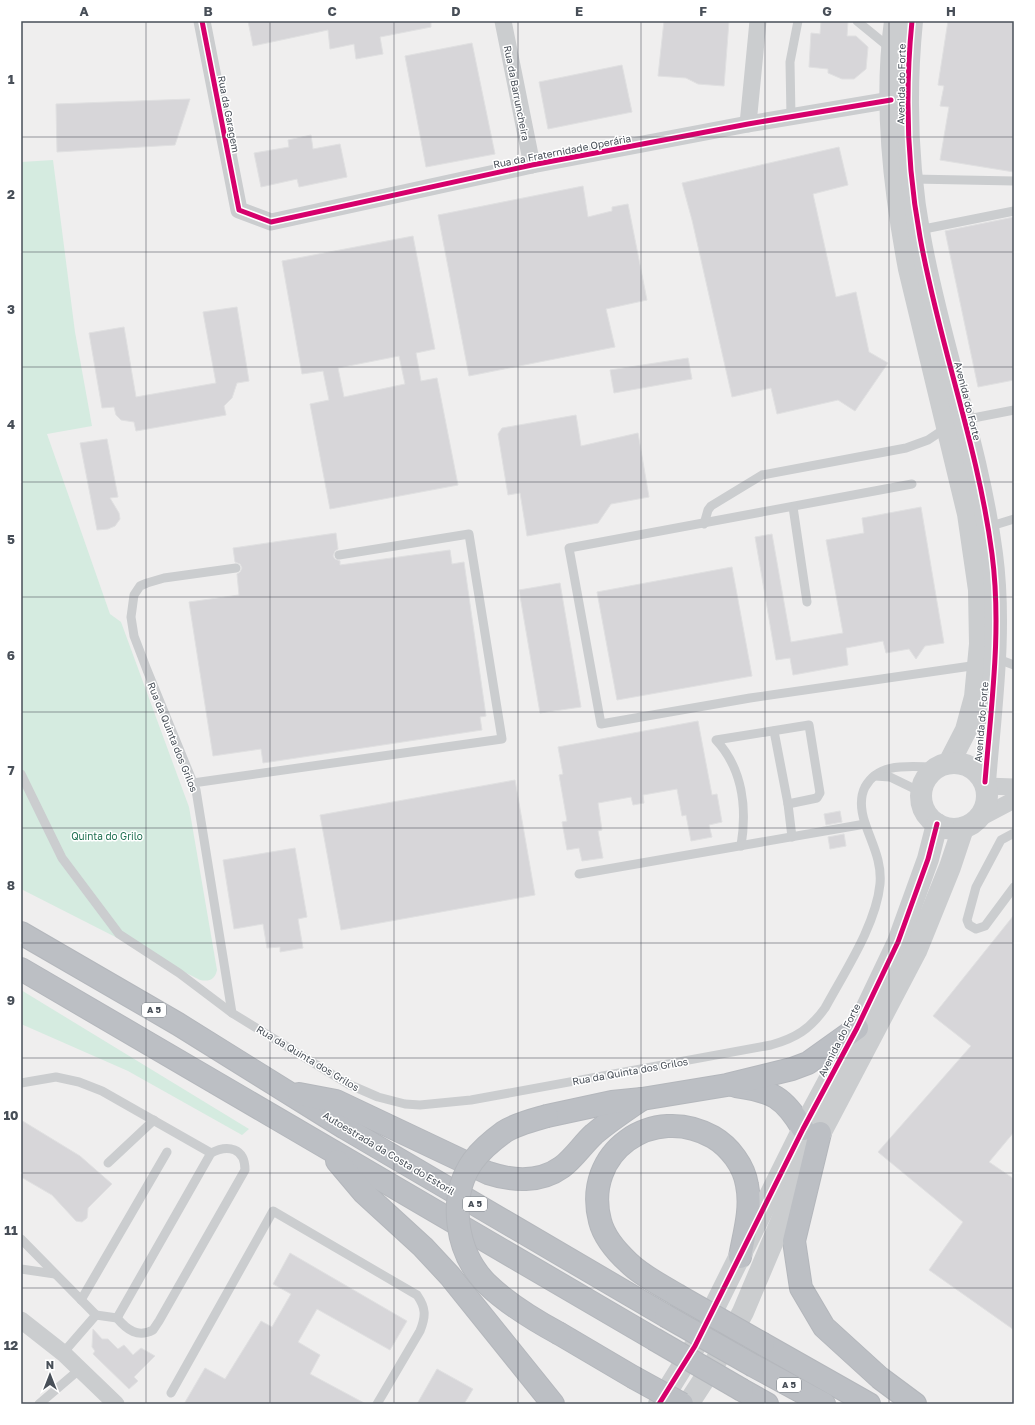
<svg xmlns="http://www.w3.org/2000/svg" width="1035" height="1425" viewBox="0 0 1035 1425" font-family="'Golos Text',sans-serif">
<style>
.green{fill:#d5ebe0}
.building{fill:#d7d6d9;stroke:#e0e0e1;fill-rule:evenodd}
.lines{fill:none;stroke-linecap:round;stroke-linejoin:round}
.motorway-casing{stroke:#b4b7bc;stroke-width:24}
.service{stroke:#cbcdcf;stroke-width:9}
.minor{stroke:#cbcdcf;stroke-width:17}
.tertiary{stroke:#cbcdcf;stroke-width:22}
.motorway{stroke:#bcbfc4;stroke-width:22}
.motorway-bridge-casing{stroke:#b4b7bc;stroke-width:24;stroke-linecap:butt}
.motorway-bridge{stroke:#bcbfc4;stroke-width:22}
.cycleway-casing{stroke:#fff;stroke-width:8}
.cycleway{stroke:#d6006c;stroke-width:5}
.grid{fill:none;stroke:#484f58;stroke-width:1;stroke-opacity:0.55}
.labels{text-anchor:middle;stroke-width:3;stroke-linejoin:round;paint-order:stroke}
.shield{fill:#fff;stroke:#7f848a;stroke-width:1}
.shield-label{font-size:9px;font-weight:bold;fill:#484f58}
.street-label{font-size:10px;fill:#484f58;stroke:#fff}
.park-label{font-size:10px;fill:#217152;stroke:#fff}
.neatline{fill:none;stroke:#484f58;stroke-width:1.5}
.grid-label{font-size:13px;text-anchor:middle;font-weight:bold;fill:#484f58}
</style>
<rect width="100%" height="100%" fill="#efeeee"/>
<g class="green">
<path d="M 53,160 L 75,332 L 92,426 L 47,434 L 110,614 L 121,622 L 189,807 L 217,970 C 215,979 210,982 200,980 L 21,889 L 21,162 Z"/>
<path d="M 21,990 L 249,1129 L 242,1135 L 128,1071 L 21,1024 Z"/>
</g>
<g class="building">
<path d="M 248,21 L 431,21 L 431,27 L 380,37 L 383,54 L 356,59 L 354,44 L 330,49 L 328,30 L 253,46 Z"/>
<path d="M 664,21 L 729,21 L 724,86 L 698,84 L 686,78 L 658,76 Z"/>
<path d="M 821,21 L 848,21 L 847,36 L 856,36 L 868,47 L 866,69 L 854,79 L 842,79 L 828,73 L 828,69 L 809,67 L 811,33 L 820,34 Z"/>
<path d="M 948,21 L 1014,21 L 1014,172 L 940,160 L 949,107 L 940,106 L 944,86 L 938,85 Z"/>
<path d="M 472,43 L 495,154 L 426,167 L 405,56 Z"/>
<path d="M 622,65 L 632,112 L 548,129 L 539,82 Z"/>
<path d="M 190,99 L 175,145 L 57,152 L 56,104 Z"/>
<path d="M 311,135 L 313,149 L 340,144 L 347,177 L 299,187 L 297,179 L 261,187 L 254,153 L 289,147 L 288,140 Z"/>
<path d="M 839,147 L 848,185 L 813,194 L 836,297 L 856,292 L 869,352 L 888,363 L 855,411 L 838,400 L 777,414 L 771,388 L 732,397 L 692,220 L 682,183 Z"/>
<path d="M 583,186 L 588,217 L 612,211 L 612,207 L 628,204 L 647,300 L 606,309 L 615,347 L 469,376 L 438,215 Z"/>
<path d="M 1014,217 L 1014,380 L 978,387 L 945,231 Z"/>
<path d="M 413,236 L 435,349 L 416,353 L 421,381 L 437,378 L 458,485 L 330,509 L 310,404 L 329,400 L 323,371 L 302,374 L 282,261 ZM 399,356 L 405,384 L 344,397 L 338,368 Z"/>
<path d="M 237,307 L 249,381 L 237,383 L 232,398 L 224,406 L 226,415 L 136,431 L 134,422 L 121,420 L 116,415 L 114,407 L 102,408 L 89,333 L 124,327 L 136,397 L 216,383 L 203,312 Z"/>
<path d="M 688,358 L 692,379 L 614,393 L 610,370 Z"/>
<path d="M 576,415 L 581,446 L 638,433 L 649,497 L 611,504 L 598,523 L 527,536 L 520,493 L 508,495 L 498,434 L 502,428 Z"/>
<path d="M 107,439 L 118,497 L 110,498 L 119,513 L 120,519 L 115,526 L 108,529 L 97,530 L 80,443 Z"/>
<path d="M 921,507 L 944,643 L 925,646 L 916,659 L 909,649 L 886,653 L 883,641 L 846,648 L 848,665 L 793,675 L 790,658 L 776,660 L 755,537 L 772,534 L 791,642 L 843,633 L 826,540 L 864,533 L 862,518 Z"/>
<path d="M 336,533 L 338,549 L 335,551 L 333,556 L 335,559 L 340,561 L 340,565 L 450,550 L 452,564 L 464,562 L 486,716 L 480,717 L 482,730 L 263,763 L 261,749 L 213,756 L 189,602 L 239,595 L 237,574 L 240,572 L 242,568 L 240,564 L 235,562 L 233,548 Z"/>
<path d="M 732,567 L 752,676 L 617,700 L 597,592 Z"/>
<path d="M 560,583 L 581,707 L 540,713 L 519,590 Z"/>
<path d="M 698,721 L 712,795 L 717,794 L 722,822 L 709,825 L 712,837 L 691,841 L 686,815 L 682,816 L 677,789 L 643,795 L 644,803 L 633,805 L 631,797 L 598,803 L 602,830 L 598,831 L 603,858 L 582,861 L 579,848 L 567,850 L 562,822 L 567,821 L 559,775 L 563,774 L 558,747 Z"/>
<path d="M 515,780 L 535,895 L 341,930 L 320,815 Z"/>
<path d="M 840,811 L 842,822 L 826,825 L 824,814 Z"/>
<path d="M 844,834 L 846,846 L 830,849 L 828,837 Z"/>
<path d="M 295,848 L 307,917 L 298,919 L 303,948 L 280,952 L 280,947 L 267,948 L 263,924 L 234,929 L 223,860 Z"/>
<path d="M 1014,915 L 1014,1132 L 989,1162 L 1014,1179 L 1014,1330 L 929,1270 L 963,1222 L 878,1152 L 971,1046 L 933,1016 Z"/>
<path d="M 21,1120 L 80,1156 L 112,1184 L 88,1208 L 87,1218 L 82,1222 L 76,1221 L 52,1195 L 21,1177 Z"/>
<path d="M 290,1253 L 407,1321 L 390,1350 L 317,1309 L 298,1342 L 320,1355 L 310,1374 L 366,1404 L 184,1404 L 205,1368 L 225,1379 L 261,1321 L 272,1327 L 291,1294 L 273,1284 Z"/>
<path d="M 93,1329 L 102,1339 L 108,1339 L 118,1349 L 124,1345 L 133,1355 L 141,1348 L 155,1356 L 134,1377 L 138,1381 L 129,1389 L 93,1354 L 95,1351 L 92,1347 Z"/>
<path d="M 437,1369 L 473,1389 L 464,1404 L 417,1404 Z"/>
</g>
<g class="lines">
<g class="motorway-casing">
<g id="motorway">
<path d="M 21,933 L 178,1024 L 345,1128 L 666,1316"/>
<path d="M 21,969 L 654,1339"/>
<path d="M 736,1086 C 772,1091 784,1097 803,1129"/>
<path d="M 299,1094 L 336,1101 L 488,1173 C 512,1181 540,1183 562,1167 C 574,1158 583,1144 594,1134 C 609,1121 626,1110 642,1099"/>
<path d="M 547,1116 L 612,1102 L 642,1099 L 727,1085 L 792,1069 L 808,1063 L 857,1028"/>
<path d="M 820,1133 L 794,1241 L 801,1288 L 824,1327 L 880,1378 L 915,1404"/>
<path d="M 337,1161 L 364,1193 L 423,1247 L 450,1276 L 553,1404"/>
<path d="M 677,1295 C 661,1285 642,1276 629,1263 C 617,1252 604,1237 600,1221 C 582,1152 653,1103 713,1137 C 730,1147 744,1166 747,1185 C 752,1209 744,1234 740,1257"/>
<path d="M 560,1334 L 633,1377"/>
<path d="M 763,1344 L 869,1404"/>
<path d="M 754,1366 L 824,1404"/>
<path d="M 742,1390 L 767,1404"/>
</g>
</g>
<g class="service">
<path d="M 857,21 L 890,48"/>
<path d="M 791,117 L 790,62 L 798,21"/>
<path d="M 913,179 L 1014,181"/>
<path d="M 919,230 L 1014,211"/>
<path d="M 963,420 L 1014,410"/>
<path d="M 912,484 L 569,548 L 601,724 L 750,698 L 978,665"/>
<path d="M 793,507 L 807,602"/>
<path d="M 704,524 L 708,510 L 711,506 L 762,475 L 906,448 L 928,440 L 946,428"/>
<path d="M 988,527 L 1014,519"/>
<path d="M 236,568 L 164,578 L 147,583 L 140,586 L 134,595 L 131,617 L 134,636 L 147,670 L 196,790 L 232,1013 L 348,1084 L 378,1097 L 405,1104 L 420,1105 L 471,1100 L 771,1045 C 796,1038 810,1029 825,1008 C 845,971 876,925 880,884 C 882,861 872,844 865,823 C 861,811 859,799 865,787 C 879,761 911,767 936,767"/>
<path d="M 995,658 L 1014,665"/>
<path d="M 774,731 L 788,804"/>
<path d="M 21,774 L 62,858 L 119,934 L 179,973 L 232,1013"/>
<path d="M 875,776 L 890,777 L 921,792"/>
<path d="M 193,783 L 502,739 L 469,534 L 339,555"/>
<path d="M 1014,833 L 1001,840 L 976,887 L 967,920 L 969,925 L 976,929 L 985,926 L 1014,887"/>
<path d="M 741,846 C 747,809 743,769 716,740 L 809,725 L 820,793 L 817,798 L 788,804 L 792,837"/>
<path d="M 579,874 L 865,824"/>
<path d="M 21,1083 L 56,1077 L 79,1082 L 102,1091 L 211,1153 L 117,1318 L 96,1315"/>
<path d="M 108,1163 L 154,1120"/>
<path d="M 21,1239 L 96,1315 L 63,1353"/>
<path d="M 21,1269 L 55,1274"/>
<path d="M 81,1300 L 167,1152"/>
<path d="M 117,1318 C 127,1330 138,1338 153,1330 L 159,1321 L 245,1170 C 245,1148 228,1144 211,1153"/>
<path d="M 171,1393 L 273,1211 L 417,1295 C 426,1308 426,1316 420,1331 L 377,1404"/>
<path d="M 39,1404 L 80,1369"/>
</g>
<g class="minor">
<path d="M 202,21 L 239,210 L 271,222 L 532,165 L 748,124 L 891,100"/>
<path d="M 503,21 L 532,165"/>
<path d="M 748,124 L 758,21"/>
<path d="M 986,786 L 1014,787"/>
<path d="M 978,819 L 1014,800"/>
<path d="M 21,1320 L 63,1353 L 116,1404"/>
</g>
<g class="tertiary">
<path d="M 895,21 C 884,103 894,189 909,269 L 968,514 L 979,590 L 980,644 L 975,697 L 966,730 L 949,763"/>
<path d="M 912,21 C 905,92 907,166 920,237 C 939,344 978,446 992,554 C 1002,630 991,706 985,782"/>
<circle cx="954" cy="796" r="33"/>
<path d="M 659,1404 L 695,1346 L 803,1129 L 857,1028 L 898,942 L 928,859 L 937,824"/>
<path d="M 688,1404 L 716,1361 L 743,1312 L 811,1151 L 916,951 L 950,867 L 963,828"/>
</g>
<use href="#motorway" class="motorway"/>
<g class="motorway-bridge-casing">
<g id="motorway-bridge">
<path d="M 547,1116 C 533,1120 516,1124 504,1132 C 493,1140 481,1150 473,1161 C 447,1198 456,1253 487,1284 C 509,1305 534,1320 560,1334"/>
<path d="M 677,1295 L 763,1344"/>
<path d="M 666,1316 L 754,1366"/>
<path d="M 654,1339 L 742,1390"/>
<path d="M 633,1377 L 682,1404"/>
</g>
</g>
<use href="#motorway-bridge" class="motorway-bridge"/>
<g class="cycleway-casing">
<g id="cycleway">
<path d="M 202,21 L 239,210 L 271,222 L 532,165 L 748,124 L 891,100"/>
<path d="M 912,21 C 905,92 907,166 920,237 C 939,344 978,446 992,554 C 1002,630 991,706 985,782"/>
<path d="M 659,1404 L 695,1346 L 803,1129 L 857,1028 L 898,942 L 928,859 L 937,824"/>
</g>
</g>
<use href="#cycleway" class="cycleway"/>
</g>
<path class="grid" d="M 146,21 L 146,1404M 270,21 L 270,1404M 394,21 L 394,1404M 518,21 L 518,1404M 641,21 L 641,1404M 765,21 L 765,1404M 889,21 L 889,1404M 21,137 L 1014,137M 21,252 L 1014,252M 21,367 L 1014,367M 21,482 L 1014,482M 21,597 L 1014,597M 21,712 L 1014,712M 21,828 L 1014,828M 21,943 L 1014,943M 21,1058 L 1014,1058M 21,1173 L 1014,1173M 21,1288 L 1014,1288"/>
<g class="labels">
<g class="shield">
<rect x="142" y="1003" width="24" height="14" rx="3"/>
<rect x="463" y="1197" width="24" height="14" rx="3"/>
<rect x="777" y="1378" width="24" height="14" rx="3"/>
</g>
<g class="shield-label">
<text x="154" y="1013">A 5</text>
<text x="475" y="1207">A 5</text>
<text x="789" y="1388">A 5</text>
</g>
<g class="street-label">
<text transform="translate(901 84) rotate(-89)" y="4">Avenida do Forte</text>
<text transform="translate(517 93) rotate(79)" y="4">Rua da Barruncheira</text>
<text transform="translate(229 114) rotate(79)" y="4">Rua da Garagem</text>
<text transform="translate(562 151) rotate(-11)" y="4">Rua da Fraternidade Operária</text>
<text transform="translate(968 401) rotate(76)" y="4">Avenida do Forte</text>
<text transform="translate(981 722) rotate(-85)" y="4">Avenida do Forte</text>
<text transform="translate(173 737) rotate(68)" y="4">Rua da Quinta dos Grilos</text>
<text transform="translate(839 1040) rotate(-63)" y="4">Avenida do Forte</text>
<text transform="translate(308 1058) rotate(31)" y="4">Rua da Quinta dos Grilos</text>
<text transform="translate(630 1071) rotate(-10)" y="4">Rua da Quinta dos Grilos</text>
<text transform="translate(389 1153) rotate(31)" y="4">Autoestrada da Costa do Estoril</text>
</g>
<g class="park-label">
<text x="107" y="840">Quinta do Grilo</text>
</g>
</g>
<rect width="1035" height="1425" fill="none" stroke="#ffffff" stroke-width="44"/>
<g transform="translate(50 1375)" stroke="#ffffff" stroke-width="3" paint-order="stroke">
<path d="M0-3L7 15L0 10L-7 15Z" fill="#484f58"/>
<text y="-6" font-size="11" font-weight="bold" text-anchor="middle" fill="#484f58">N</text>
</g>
<rect x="22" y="22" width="991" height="1381" class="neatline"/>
<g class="grid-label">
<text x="84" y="16">A</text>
<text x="208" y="16">B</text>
<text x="332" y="16">C</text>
<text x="456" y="16">D</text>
<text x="579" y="16">E</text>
<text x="703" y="16">F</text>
<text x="827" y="16">G</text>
<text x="951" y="16">H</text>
<text x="11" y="84">1</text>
<text x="11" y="199">2</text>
<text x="11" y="314">3</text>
<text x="11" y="429">4</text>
<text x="11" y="544">5</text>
<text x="11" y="660">6</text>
<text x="11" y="775">7</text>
<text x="11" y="890">8</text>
<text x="11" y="1005">9</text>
<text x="11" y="1120">10</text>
<text x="11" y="1235">11</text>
<text x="11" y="1350">12</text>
</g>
</svg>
